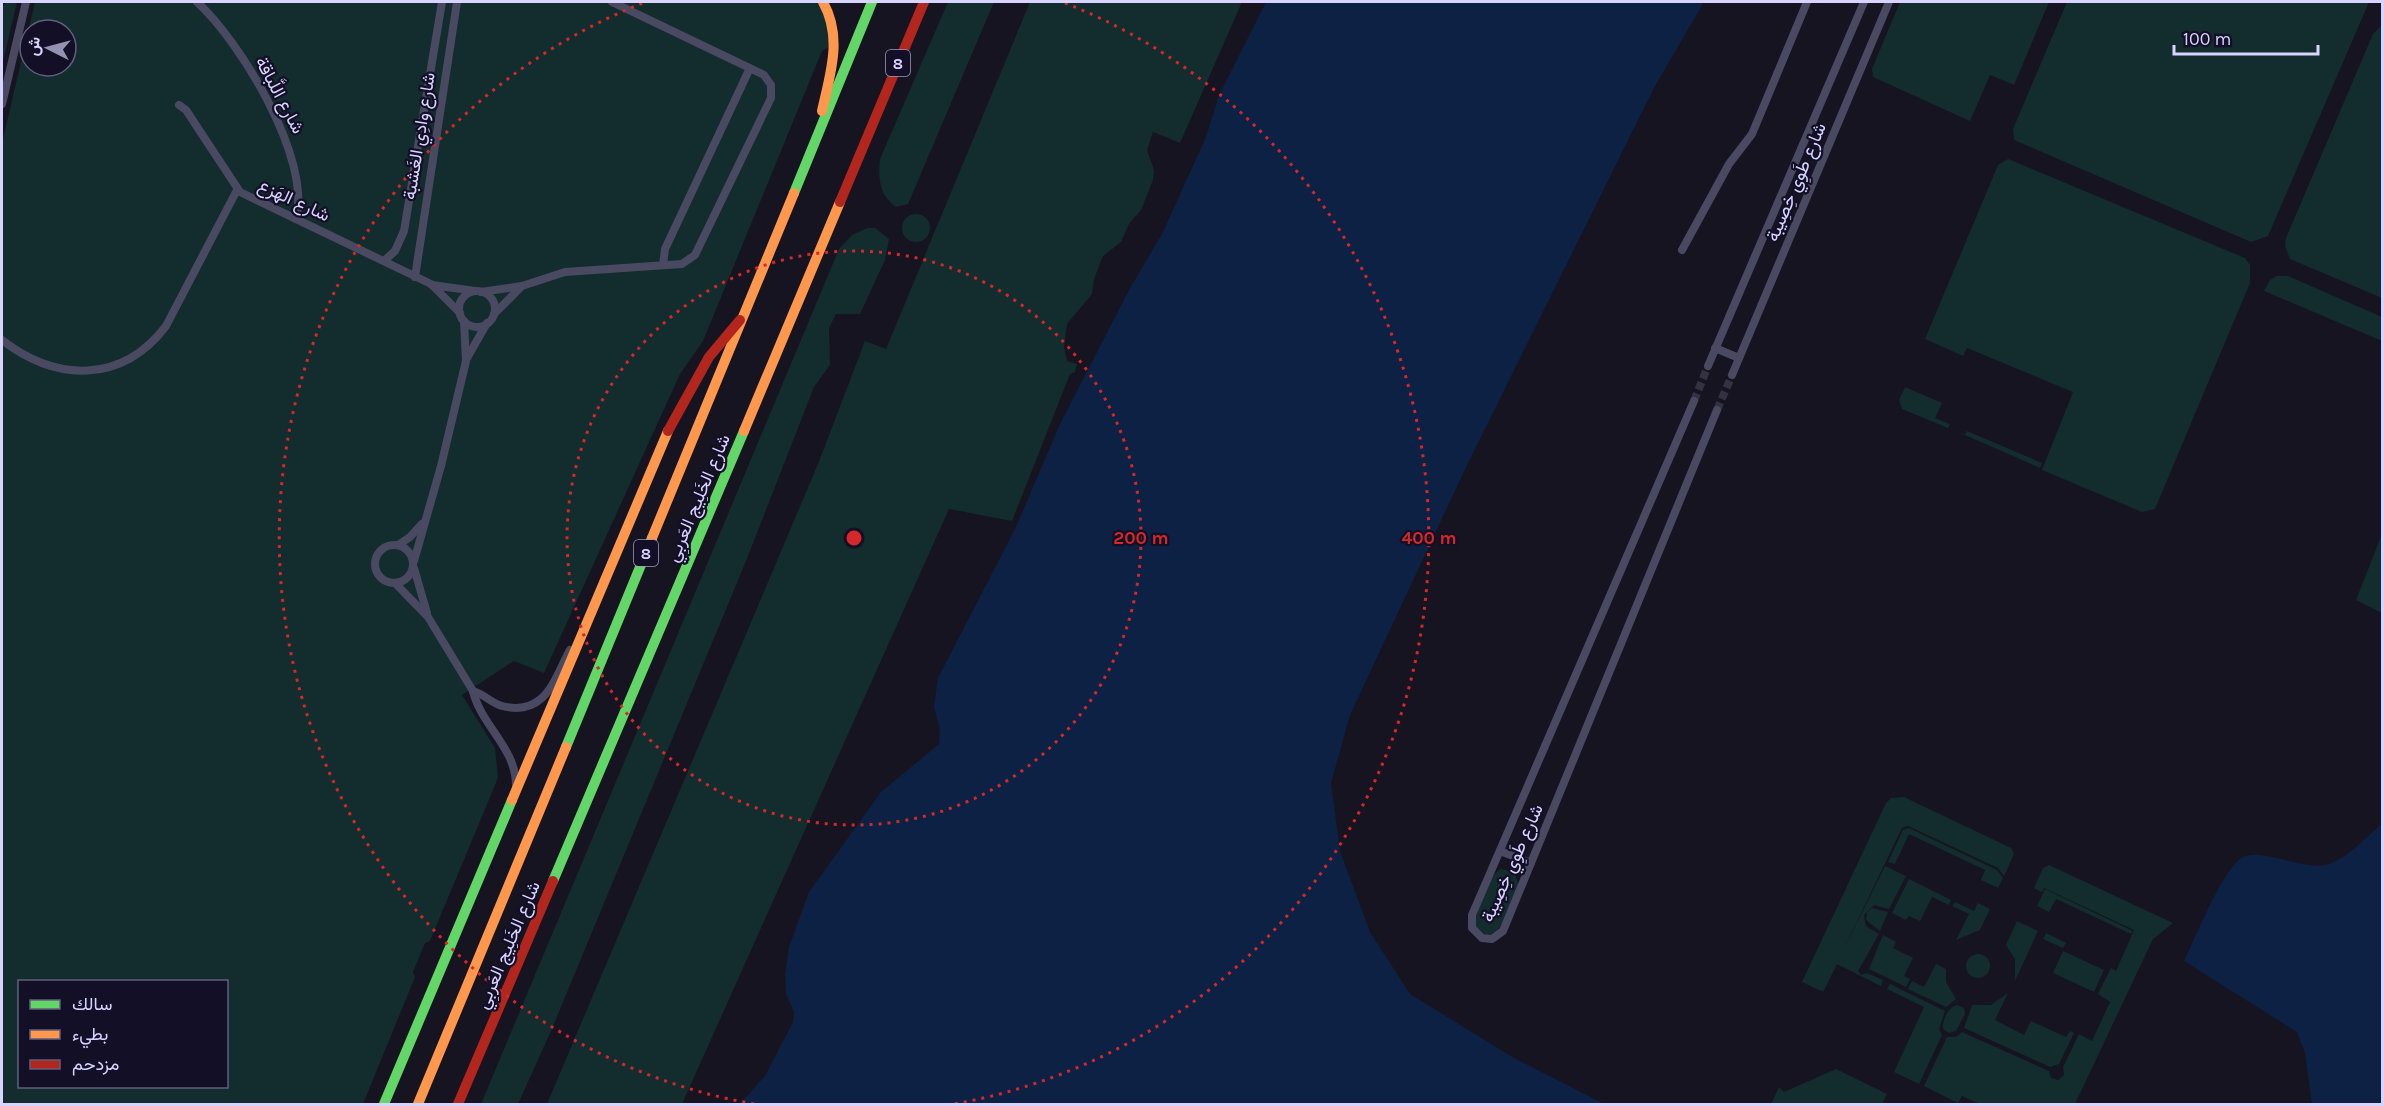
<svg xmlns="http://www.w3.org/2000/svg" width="2384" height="1106" viewBox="0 0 2384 1106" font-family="Karla,Vazirmatn,sans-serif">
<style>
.green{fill:#132c2d;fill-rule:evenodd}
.water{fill:#0d2144}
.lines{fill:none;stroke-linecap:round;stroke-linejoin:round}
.street-tunnel{stroke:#333142;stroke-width:8;stroke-dasharray:8 4;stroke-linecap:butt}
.street{stroke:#4a4962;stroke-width:8}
.fast{stroke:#63d668;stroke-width:10}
.slow{stroke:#ff974d;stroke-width:10}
.jam{stroke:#b3261e;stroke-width:10}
.ring{fill:none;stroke:#d62828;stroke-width:3;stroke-dasharray:3 6}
.labels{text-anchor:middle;stroke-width:4.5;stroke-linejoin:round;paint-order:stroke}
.shield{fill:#130f26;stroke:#9e99be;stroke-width:1.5}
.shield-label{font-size:16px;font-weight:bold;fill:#d9d4ff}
.street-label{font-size:18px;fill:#d9d4ff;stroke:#130f26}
.centre{fill:#d62828;stroke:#130f26;stroke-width:3}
.ring-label{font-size:18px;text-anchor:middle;font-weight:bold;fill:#d62828;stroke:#130f26;stroke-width:4.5;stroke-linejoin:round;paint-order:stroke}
</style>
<rect width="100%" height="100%" fill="#161421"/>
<g class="green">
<path d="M 6,2 L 17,2 L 2,66 L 2,7 Z"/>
<path d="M 35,2 L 818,2 L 828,22 L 830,46 L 822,51 L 703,341 L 680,374 L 544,673 L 514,661 L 462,695 L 495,748 L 498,778 L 430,941 L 425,943 L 413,972 L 415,977 L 363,1104 L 2,1104 L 2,143 ZM 30,30 L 66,30 L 66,66 L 30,66 ZM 20,982 L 226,982 L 226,1086 L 20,1086 Z"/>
<path d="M 948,2 L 994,2 L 908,204 L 896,207 C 879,195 878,178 880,159 Z"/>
<path d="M 1030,2 L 1242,2 L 1180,143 L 1153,132 L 1147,150 L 1154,170 L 1153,180 L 1141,210 L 1129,224 L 1121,242 L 1103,256 L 1094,279 L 1092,294 L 1067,324 L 1064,347 L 1067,361 L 1077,364 L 1075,372 L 1070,374 L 1012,521 L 949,509 L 682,1104 L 547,1104 L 818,464 L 865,341 L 886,349 Z"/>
<path d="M 1900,2 L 2049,2 L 2014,85 L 1990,75 L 1970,121 L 1873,77 L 1872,69 Z"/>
<path d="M 2067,2 L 2369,2 L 2268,236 L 2251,242 L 2014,140 L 2013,129 Z"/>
<path d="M 2382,25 L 2382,298 L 2290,259 L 2285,246 L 2286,238 L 2373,34 Z"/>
<path d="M 2008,159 L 2245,258 L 2250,265 L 2250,283 L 2155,509 L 2142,512 L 2042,470 L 2073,392 L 1967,348 L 1963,356 L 1925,339 L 1998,165 Z"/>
<circle cx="916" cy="228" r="14"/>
<path d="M 867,228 L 875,228 L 889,239 L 885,260 L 860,314 L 836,314 L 829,328 L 830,365 L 814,387 L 746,561 L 551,1031 L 518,1104 L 481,1104 L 839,249 L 852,235 Z"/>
<path d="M 2277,276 L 2288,276 L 2382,317 L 2382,341 L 2264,291 L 2270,280 Z"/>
<path d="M 1905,387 L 1942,403 L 1935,418 L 1950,424 L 1948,428 L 1902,409 L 1899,400 Z"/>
<path d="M 1967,431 L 2042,463 L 2040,468 L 1965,435 Z"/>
<path d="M 2382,534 L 2382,613 L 2356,600 Z"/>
<path d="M 1904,797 L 2011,848 L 2014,854 L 2004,876 L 1998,868 L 1908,826 L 1902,828 L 1842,953 L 1885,866 L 1906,876 L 1889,909 L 1874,905 L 1864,915 L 1866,926 L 1879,934 L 1858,971 L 1861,975 L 1867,973 L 1883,980 L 1881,986 L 1837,964 L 1823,992 L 1802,982 L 1886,803 L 1891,798 Z"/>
<path d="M 1909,828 L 1997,870 L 2003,878 L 1998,888 L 1981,880 L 1985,870 L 1909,834 L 1895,864 L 1888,862 L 1903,830 Z"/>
<path d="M 2049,865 L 2173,923 L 2153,939 L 2075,1104 L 1980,1104 L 1962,1096 L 1958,1103 L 1924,1086 L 1947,1037 L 1956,1037 L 1962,1032 L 2049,1071 L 2051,1078 L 2058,1080 L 2064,1075 L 2063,1067 L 2079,1034 L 2092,1041 L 2110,1002 L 2098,994 L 2111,968 L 2116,971 L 2134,930 L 2044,888 L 2042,892 L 2034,888 L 2043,868 Z"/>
<path d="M 1501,869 L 1514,872 L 1519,885 C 1513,900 1500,951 1477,929 C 1471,916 1489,874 1501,869 Z"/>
<path d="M 1909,879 L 1951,900 L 1949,905 L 1932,897 L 1920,921 L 1909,916 L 1906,920 L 1892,913 Z"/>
<path d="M 2045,889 L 2133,931 L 2131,934 L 2056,899 L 2049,912 L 2037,906 Z"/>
<path d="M 1955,902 L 1974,911 L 1978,903 L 1990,909 L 1980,930 L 1956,940 L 1969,914 L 1952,906 Z"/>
<path d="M 1872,908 L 1888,912 L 1880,931 L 1866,920 L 1867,912 Z"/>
<path d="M 2017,921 L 2038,931 L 2015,981 L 2015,959 L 2006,945 Z"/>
<path d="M 2046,933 L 2066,943 L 2063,948 L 2043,939 Z"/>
<path d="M 1883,935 L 1896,942 L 1893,948 L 1913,958 L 1904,976 L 1910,979 L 1906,987 L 1869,969 Z"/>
<path d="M 2063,951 L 2104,970 L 2094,992 L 2053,973 Z"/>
<circle cx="1978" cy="966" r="12"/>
<path d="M 1936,964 L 1946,969 L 1946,982 L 1956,999 L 1946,1007 L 1908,989 L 1912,981 L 1924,987 Z"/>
<path d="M 1890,984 L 1945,1011 L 1939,1029 L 1942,1035 L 1919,1084 L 1894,1072 L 1924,1007 L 1887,989 Z"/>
<path d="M 2008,993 L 1995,1020 L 2024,1035 L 2031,1021 L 2066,1037 L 2070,1031 L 2074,1033 L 2059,1064 L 2050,1067 L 1964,1028 L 1972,1005 L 1991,1005 Z"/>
<path d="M 1957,1005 L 1964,1008 L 1965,1014 L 1956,1031 L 1949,1033 L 1943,1029 C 1942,1020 1948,1007 1957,1005 Z"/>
<path d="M 1836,1069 L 1887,1094 L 1882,1104 L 1771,1104 L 1779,1087 L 1784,1092 Z"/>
</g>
<g class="water">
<path d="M 1266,2 L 1704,2 L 1655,86 L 1468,463 L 1350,715 L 1331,783 L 1340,851 L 1370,932 L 1410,994 L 1514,1058 L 1604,1104 L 740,1104 L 765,1076 L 793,1022 L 794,1012 L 786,994 L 785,974 L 789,947 L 809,892 L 881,792 L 939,744 L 940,730 L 934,707 L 938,678 L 1015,529 L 1060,424 L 1130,288 L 1162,234 L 1206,137 L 1219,95 Z"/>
<path d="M 2382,824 L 2382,1104 L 2312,1104 L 2305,1053 L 2297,1032 L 2184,961 C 2195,939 2224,866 2243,857 C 2263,848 2302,870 2326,865 C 2346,860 2366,837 2382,824 Z"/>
</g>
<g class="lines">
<g class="street-tunnel">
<path d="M 1694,401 L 1708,366"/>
<path d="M 1717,410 L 1732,375"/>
</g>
<g class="street">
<path d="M 197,2 C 240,41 312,159 296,219"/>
<path d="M 2,104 L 26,2"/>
<path d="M 179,105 L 186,110 L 240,192 L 431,284 L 460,313"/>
<path d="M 1682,250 L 1729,164 L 1752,134 L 1807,2"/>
<path d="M 384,261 L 395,251 L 404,231 L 442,2"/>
<path d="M 663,265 L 665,249 L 750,68"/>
<path d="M 415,277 L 457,2"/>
<path d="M 432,285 L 475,291"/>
<circle cx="477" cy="309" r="18"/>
<path d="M 481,292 L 522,286 L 565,272 L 682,264 L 695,255 L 771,98 L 771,85 L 764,75 L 612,2"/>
<path d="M 494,314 L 522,286"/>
<path d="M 2,340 C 56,382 122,384 166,326 L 237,190"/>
<path d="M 1715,348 L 1739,358"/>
<path d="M 467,358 L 487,323"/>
<path d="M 1708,366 L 1864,2"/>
<path d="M 1732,375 L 1889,2"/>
<path d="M 1694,401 L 1472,915 L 1472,928 L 1482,938 L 1492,939 L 1503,931 L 1717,410"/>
<circle cx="394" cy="564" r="19"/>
<path d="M 398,545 L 410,537 L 422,524"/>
<path d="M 414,561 L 441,466 L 466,361 L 464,321"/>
<path d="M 414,568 L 427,613"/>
<path d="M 395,583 L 428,617 L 473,691 C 481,726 517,748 516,787"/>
<path d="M 473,691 C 484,694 491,703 502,706 C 546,717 554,679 570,650"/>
<path d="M 1500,851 L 1531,863"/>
</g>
<g class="fast">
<path d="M 794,193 L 872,2"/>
<path d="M 566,747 L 652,538"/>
<path d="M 553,881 L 744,431"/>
<path d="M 384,1104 L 512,800"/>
</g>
<g class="slow">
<path d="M 822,111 C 830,74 843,38 823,2"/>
<path d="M 744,431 L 840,202"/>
<path d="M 652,538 L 794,193"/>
<path d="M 512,800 L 668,431"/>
<path d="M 418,1104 L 566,747"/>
</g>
<g class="jam">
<path d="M 840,202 L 924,2"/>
<path d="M 668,431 L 709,357 L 740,320"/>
<path d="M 458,1104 L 553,881"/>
</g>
</g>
<g class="ring">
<circle cx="854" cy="538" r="287"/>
<path d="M754 1104A575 575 0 0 1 643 3M1065 3A575 575 0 0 1 954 1104"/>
</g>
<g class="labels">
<g class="shield">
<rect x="886" y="50" width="24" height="26" rx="4.5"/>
<rect x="634" y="540" width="24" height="26" rx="4.5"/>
</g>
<g class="shield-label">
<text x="898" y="69">8</text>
<text x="646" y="559">8</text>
</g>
<g class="street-label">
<text transform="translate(280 95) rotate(62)" y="6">شارع اللَّباقة</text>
<text transform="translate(419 136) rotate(-81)" y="6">شارع وادِي الغَشبة</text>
<text transform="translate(1796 182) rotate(-67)" y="6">شارع طَوِي خِصِيبة</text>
<text transform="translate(294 200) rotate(25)" y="6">شارع الهَزع</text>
<text transform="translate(698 498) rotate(-67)" y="6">شارع الخَلِيج العَربِي</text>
<text transform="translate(1512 863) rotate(-66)" y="6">شارع طَوِي خِصِيبة</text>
<text transform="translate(508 945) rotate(-67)" y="6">شارع الخَلِيج العَربِي</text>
</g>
</g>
<circle cx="854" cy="538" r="9" class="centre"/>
<g class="ring-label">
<text x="1141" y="544">200 m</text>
<text x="1429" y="544">400 m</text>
</g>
<rect width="2384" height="1106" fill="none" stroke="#d9d4ff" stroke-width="6"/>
<rect x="18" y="980" width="210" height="108" fill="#130f26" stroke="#625e7d" stroke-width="1.5"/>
<rect x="30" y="1000" width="30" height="9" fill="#63d668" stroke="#625e7d" stroke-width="1.5"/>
<text x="72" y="1010" font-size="18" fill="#d9d4ff">سالك</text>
<rect x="30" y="1030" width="30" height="9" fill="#ff974d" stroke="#625e7d" stroke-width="1.5"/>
<text x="72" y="1040" font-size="18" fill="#d9d4ff">بطيء</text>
<rect x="30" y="1060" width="30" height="9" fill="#b3261e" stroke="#625e7d" stroke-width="1.5"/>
<text x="72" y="1070" font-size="18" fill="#d9d4ff">مزدحم</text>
<g transform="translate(48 48) rotate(276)"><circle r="28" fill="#130f26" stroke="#625e7d" stroke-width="1.5"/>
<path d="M0-4.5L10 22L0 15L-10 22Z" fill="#9591b1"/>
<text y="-9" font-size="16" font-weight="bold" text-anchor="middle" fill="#d9d4ff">ش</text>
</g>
<path d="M2174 45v9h144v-9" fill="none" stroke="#d9d4ff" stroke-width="3"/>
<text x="2183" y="45" font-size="18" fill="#d9d4ff" stroke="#130f26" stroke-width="4.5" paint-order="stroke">100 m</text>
</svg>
